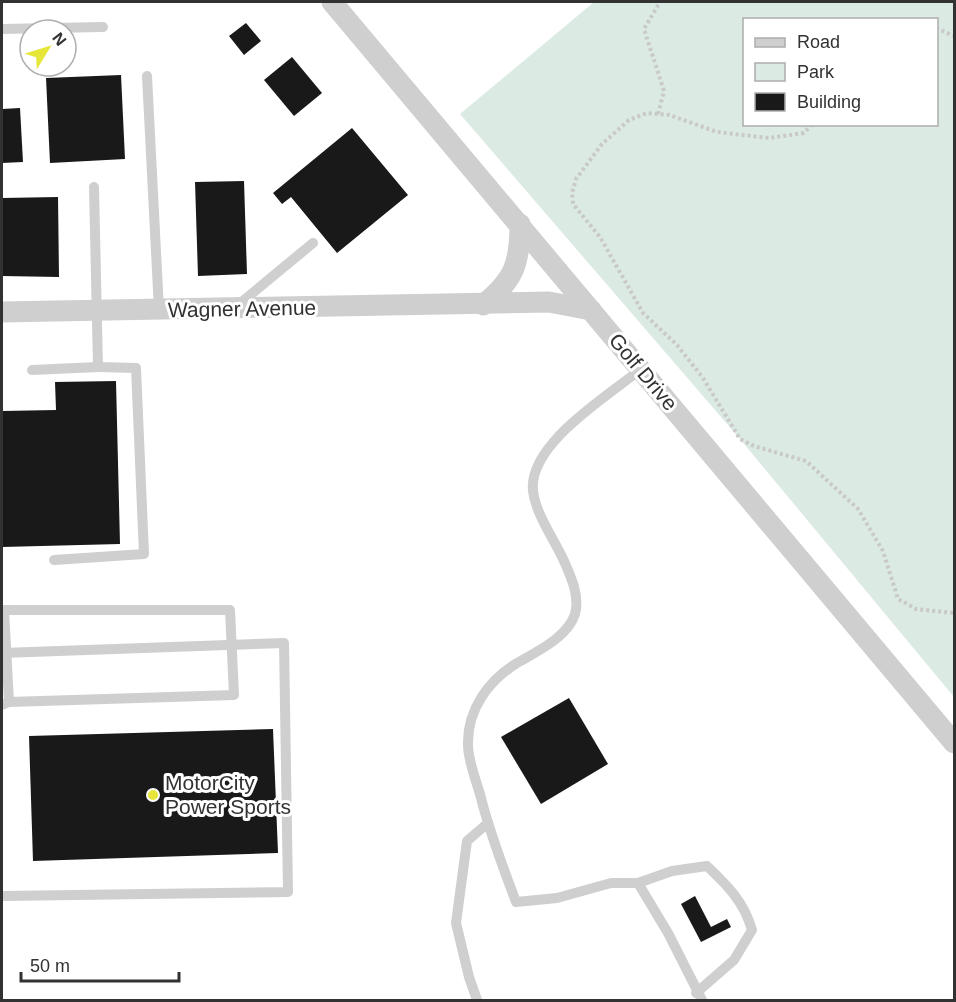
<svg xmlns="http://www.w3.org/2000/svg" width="956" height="1002" viewBox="0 0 956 1002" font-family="Arial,sans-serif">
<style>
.green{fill:#dbeae2;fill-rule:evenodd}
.building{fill:#191919}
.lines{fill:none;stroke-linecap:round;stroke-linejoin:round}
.path{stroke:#c9c9c9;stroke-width:4;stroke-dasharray:3 3;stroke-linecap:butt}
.service{stroke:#cfcfcf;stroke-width:10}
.minor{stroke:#cfcfcf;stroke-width:21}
.poi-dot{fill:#e6e638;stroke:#fff;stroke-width:2}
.labels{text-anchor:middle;stroke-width:6;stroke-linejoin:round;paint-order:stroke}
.street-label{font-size:21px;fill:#323232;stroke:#fff}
.poi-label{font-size:21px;fill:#323232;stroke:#fff;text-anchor:start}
</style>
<rect width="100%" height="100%" fill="#fff"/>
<path class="green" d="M 594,2 L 954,2 L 954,697 L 740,439 L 460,114 ZM 744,20 L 936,20 L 936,124 L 744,124 Z"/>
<g class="building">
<path d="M 246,23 L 261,41 L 244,55 L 229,36 Z"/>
<path d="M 292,57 L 322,93 L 294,116 L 264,80 Z"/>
<path d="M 121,75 L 125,159 L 50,163 L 46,78 Z"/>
<path d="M 20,108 L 23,162 L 2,163 L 2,109 Z"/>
<path d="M 352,128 L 408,195 L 337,253 L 291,197 L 282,204 L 273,193 Z"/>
<path d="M 244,181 L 247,274 L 198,276 L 195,182 Z"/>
<path d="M 58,197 L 59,277 L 2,276 L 2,198 Z"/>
<path d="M 116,381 L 120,544 L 2,547 L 2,411 L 56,410 L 55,382 Z"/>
<path d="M 569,698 L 608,764 L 541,804 L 501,737 Z"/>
<path d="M 273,729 L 278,853 L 33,861 L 29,736 Z"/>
<path d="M 695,896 L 711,927 L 727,919 L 731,927 L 701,942 L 681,904 Z"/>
</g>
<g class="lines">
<g class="path">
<path d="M 894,20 L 898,20"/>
<path d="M 936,28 L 954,36"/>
<path d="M 658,114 L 664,91 L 644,29 L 660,2"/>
<path d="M 812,124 L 804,133 L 769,138 L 717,132 L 669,115 L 647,113 L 629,120 L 602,144 L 576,179 L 572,193 L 573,204 L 600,237 L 643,313 L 677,345 L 703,378 L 740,439 L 754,446 L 806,461 L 858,509 L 883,551 L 898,599 L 916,609 L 954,613"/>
</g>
<g class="service">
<path d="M 2,29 L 103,27"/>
<path d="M 147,76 L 159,310"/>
<path d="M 238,305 L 313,243"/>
<path d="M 641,369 C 608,396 528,444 533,491 C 536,515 554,539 564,561 C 571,577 580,596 575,614 C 568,637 536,652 517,663 C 488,681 467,710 468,745 C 468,762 477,782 481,798 C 490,834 503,867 516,902 L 557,898 L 611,883 L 638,883 L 668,933 L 702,1000"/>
<path d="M 32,370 L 98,367"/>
<path d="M 54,560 L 144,554 L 136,368 L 98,367 L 94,187"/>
<path d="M 2,653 L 284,643 L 288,892 L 2,896"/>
<path d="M 2,705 L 9,702 L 4,610 L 230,610 L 234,695 L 9,702"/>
<path d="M 638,883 L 672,871 L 707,866 C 728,886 744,902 752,930 L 734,960 L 696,993"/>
<path d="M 477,1000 L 469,977 L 456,923 L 467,841 L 488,823"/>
</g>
<g class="minor">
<path d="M 332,2 L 954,743"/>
<path d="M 483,305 C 514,280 520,264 520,224"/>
<path d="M 2,312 L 549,302 L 591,310"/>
</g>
</g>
<circle class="poi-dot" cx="153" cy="795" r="6"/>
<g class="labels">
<g class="street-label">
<text transform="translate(242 309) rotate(-1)" y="7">Wagner Avenue</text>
<text transform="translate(643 372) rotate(50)" y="7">Golf Drive</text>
</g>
<g class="poi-label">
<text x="165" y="790">MotorCity<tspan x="165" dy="24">Power Sports</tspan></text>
</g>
</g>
<rect width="956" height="1002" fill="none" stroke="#323232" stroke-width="6"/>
<rect x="743" y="18" width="195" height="108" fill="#ffffff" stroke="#adadad" stroke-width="1.5"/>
<rect x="755" y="38" width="30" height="9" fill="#cfcfcf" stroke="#adadad" stroke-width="1.5"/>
<text x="797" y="48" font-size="18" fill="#323232">Road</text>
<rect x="755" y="63" width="30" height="18" fill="#dbeae2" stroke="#adadad" stroke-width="1.5"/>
<text x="797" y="78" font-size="18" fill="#323232">Park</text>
<rect x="755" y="93" width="30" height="18" fill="#191919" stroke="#adadad" stroke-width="1.5"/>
<text x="797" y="108" font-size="18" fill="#323232">Building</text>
<g transform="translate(48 48) rotate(52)"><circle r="28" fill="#ffffff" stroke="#adadad" stroke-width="1.5"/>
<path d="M0-4.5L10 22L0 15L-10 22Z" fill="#e6e638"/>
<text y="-9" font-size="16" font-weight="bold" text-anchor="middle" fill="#323232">N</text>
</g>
<path d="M21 972v9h158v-9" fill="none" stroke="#323232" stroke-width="3"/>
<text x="30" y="972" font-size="18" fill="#323232" stroke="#ffffff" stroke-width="4.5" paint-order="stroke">50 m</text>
</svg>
